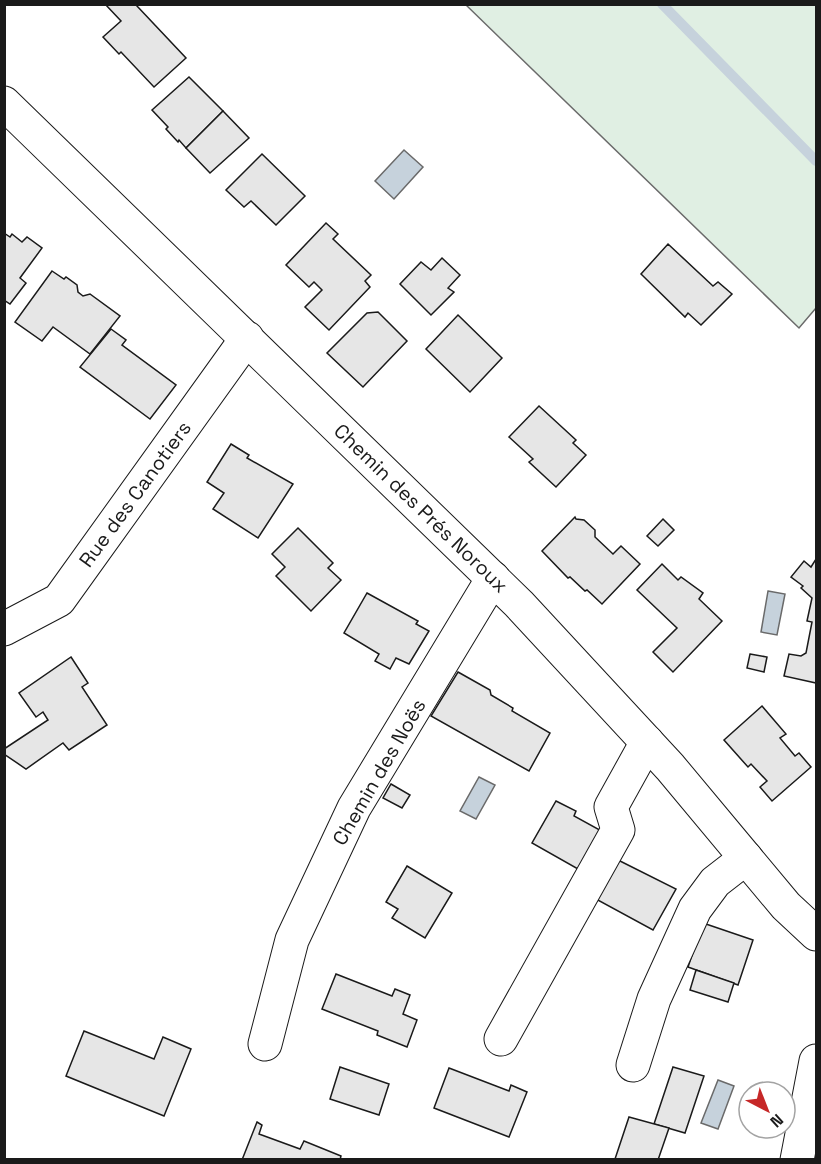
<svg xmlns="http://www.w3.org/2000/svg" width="821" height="1164" viewBox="0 0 821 1164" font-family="'Space Grotesk',sans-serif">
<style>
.green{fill:#e0efe3;stroke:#6a6a6a;stroke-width:1.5}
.water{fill:#c6d2dc;stroke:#6a6a6a;stroke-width:1.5}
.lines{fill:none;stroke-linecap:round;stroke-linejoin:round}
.stream{stroke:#c6d2dc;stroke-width:10}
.building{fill:#e6e6e6;stroke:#1a1a1a;stroke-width:1.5}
.minor-casing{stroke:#1a1a1a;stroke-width:35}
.minor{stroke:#fff;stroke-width:33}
.labels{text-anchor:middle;stroke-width:4.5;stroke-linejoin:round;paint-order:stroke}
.street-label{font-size:20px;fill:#1a1a1a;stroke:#fff}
</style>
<rect width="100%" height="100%" fill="#fff"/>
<path class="green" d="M 488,4 L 816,5 L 816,308 L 799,328 L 466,5 Z"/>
<g class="water">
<path d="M 404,150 L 423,167 L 394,199 L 375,181 Z"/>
<path d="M 768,591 L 785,594 L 777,635 L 761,632 Z"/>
<path d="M 479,777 L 495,785 L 476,819 L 460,811 Z"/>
<path d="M 718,1080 L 734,1086 L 718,1129 L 701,1123 Z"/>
</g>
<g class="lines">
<path class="stream" d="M 662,4 L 816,161"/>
</g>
<g class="building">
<path d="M 105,4 L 139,4 L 137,6 L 186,58 L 154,87 L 121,52 L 119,54 L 103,37 L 121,21 Z"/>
<path d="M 189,77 L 223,111 L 186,148 L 179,140 L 178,142 L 166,129 L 168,127 L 152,110 Z"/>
<path d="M 223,111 L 249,138 L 210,173 L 186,148 Z"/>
<path d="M 262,154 L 305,196 L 276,225 L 251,201 L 244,207 L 226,190 Z"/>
<path d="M 326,223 L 338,234 L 333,239 L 371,275 L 365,281 L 370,287 L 329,330 L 305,307 L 322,290 L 314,282 L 309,287 L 286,265 Z"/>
<path d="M 4,233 L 10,237 L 12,234 L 22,242 L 27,237 L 42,248 L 20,278 L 26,283 L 10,304 L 4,300 Z"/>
<path d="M 668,244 L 713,286 L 718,282 L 732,294 L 701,325 L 688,313 L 685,317 L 641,274 Z"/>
<path d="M 442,258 L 460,275 L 448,288 L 454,292 L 431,315 L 400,284 L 421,262 L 431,270 Z"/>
<path d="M 52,271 L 64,279 L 66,277 L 77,285 L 78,292 L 83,296 L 90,294 L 120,316 L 90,354 L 53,327 L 42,341 L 15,322 Z"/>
<path d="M 378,312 L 407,341 L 363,387 L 327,353 L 367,313 Z"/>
<path d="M 458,315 L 502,358 L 470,392 L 426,349 Z"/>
<path d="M 111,329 L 126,340 L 122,345 L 176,385 L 150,419 L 80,367 Z"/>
<path d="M 539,406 L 576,440 L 573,443 L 586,455 L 556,487 L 529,462 L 533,459 L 509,437 Z"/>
<path d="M 231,444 L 249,455 L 247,458 L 293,484 L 258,538 L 213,509 L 224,493 L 207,482 Z"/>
<path d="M 575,517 L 576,519 L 584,520 L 595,530 L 595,537 L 613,554 L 621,546 L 640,564 L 602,604 L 587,590 L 585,591 L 570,577 L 568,578 L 542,551 Z"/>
<path d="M 663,519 L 674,530 L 658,546 L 647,536 Z"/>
<path d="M 298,528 L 333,563 L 328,568 L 341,580 L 311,611 L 276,576 L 285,567 L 272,554 Z"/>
<path d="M 816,559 L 816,683 L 784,676 L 789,654 L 801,656 L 806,653 L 812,622 L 807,621 L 812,598 L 801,588 L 803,586 L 791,577 L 804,561 L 811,567 Z"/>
<path d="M 662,564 L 678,580 L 681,577 L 703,593 L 699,599 L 722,621 L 673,672 L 653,652 L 677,628 L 637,590 Z"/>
<path d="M 367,593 L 418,621 L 416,624 L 429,631 L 409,664 L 396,658 L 390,669 L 375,661 L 379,654 L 344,633 Z"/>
<path d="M 750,654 L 767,657 L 764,672 L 747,668 Z"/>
<path d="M 71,657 L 88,683 L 82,687 L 107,725 L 69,750 L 63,743 L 26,769 L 4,754 L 4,749 L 48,720 L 43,712 L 36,717 L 19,693 Z"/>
<path d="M 458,672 L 490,690 L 491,695 L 513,708 L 512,711 L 550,733 L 529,771 L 431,716 Z"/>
<path d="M 762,706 L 786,734 L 780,738 L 795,756 L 799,753 L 811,767 L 772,801 L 760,787 L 767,781 L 751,764 L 748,767 L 724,740 Z"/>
<path d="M 391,784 L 410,795 L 402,808 L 383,798 Z"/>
<path d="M 556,801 L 576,811 L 574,816 L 607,834 L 585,873 L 532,843 Z"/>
<path d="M 616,859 L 676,889 L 653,930 L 594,898 Z"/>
<path d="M 407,866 L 452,893 L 425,938 L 392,918 L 398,909 L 386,902 Z"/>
<path d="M 703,923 L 753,940 L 738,985 L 688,967 Z"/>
<path d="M 696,970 L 734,983 L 728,1002 L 690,990 Z"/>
<path d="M 336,974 L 392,996 L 395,989 L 410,995 L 403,1014 L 417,1020 L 407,1047 L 377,1035 L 378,1031 L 322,1009 Z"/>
<path d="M 84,1031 L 154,1059 L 163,1037 L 191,1049 L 164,1116 L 66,1076 Z"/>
<path d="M 340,1067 L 389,1084 L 379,1115 L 330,1099 Z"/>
<path d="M 673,1067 L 704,1076 L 685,1133 L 654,1124 Z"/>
<path d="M 449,1068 L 509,1091 L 511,1085 L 527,1092 L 509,1137 L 434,1108 Z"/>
<path d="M 629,1117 L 669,1128 L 658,1160 L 615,1159 Z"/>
<path d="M 257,1122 L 262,1125 L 259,1134 L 300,1149 L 304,1141 L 341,1156 L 340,1160 L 242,1160 Z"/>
</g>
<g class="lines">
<g class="minor-casing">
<g id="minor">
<path d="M 4,103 L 519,604 L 670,767 L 786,906 L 816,934"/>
<path d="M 4,629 L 59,600 L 247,338"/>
<path d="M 501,1039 L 618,830 L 611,807 L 647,742"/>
<path d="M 265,1044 L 292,940 L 354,808 L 493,578"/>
<path d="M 633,1065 L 654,999 L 695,909 L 715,882 L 746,858"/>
<path d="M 797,1160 L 816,1061"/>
</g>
</g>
<use href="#minor" class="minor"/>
</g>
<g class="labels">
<g class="street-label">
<text transform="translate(135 494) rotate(-54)" y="7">Rue des Canotiers</text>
<text transform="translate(421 508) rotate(44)" y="7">Chemin des Prés Noroux</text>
<text transform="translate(379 772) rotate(-60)" y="7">Chemin des Noës</text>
</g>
</g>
<rect width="821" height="1164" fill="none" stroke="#1a1a1a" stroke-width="12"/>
<g transform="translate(767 1110) rotate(138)"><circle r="28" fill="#ffffff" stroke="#a3a3a3" stroke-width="1.5"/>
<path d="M0-4.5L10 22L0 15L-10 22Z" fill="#c62828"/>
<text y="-9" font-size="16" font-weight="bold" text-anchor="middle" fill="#1a1a1a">N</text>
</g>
</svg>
